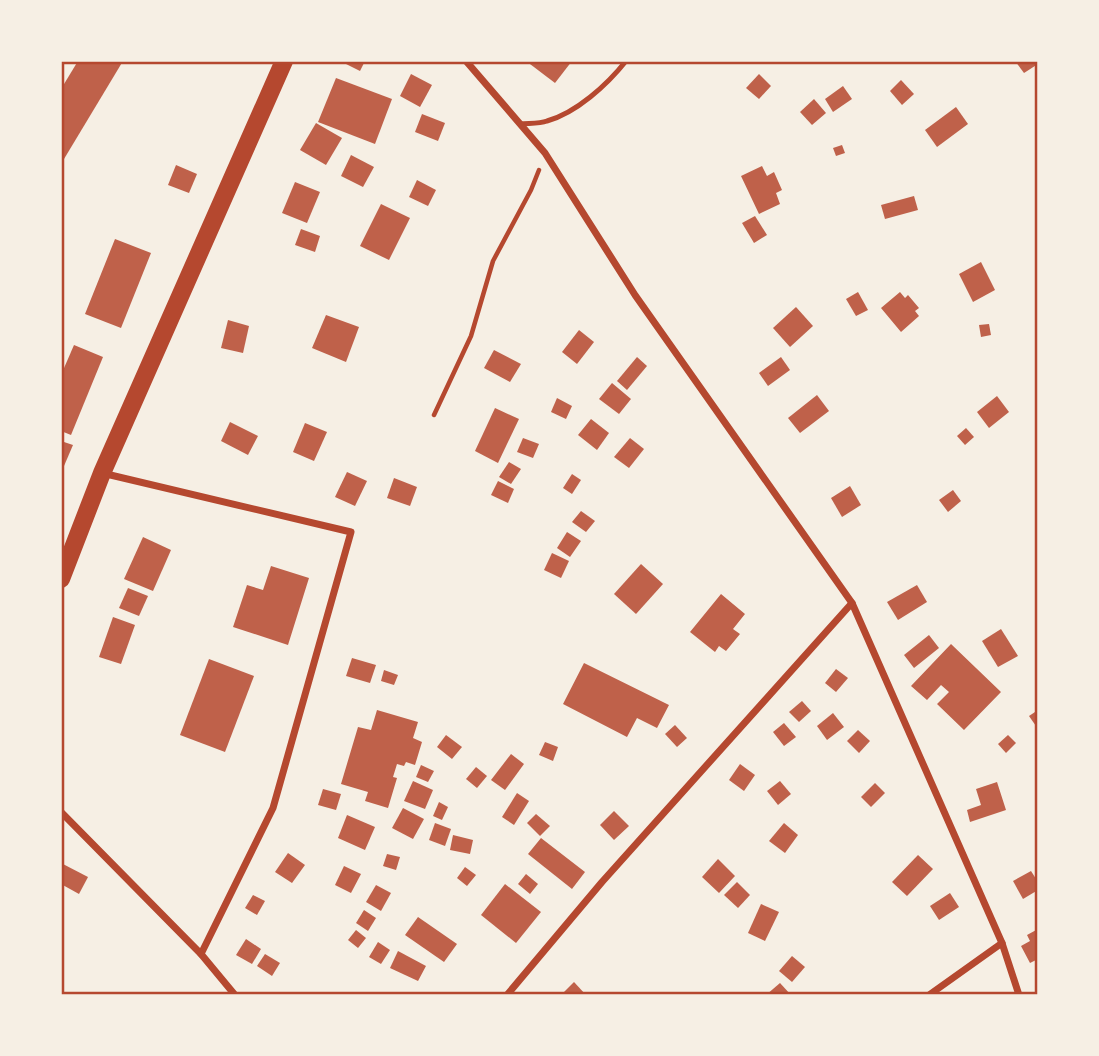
<svg xmlns="http://www.w3.org/2000/svg" width="1099" height="1056" viewBox="0 0 1099 1056" font-family="'Crimson Pro',serif">
<style>
.building{fill:#bf614a}
.lines{fill:none;stroke-linecap:round;stroke-linejoin:round}
.path{stroke:#b5482f;stroke-width:4.5}
.service{stroke:#b5482f;stroke-width:5}
.minor{stroke:#b5482f;stroke-width:7}
.primary{stroke:#b5482f;stroke-width:18}
.neatline{fill:none;stroke:#b5482f;stroke-width:2.5}
</style>
<rect width="100%" height="100%" fill="#f6efe4"/>
<g class="building">
<path d="M 78,61 L 123,61 L 61,164 L 61,89 Z"/>
<path d="M 340,61 L 365,61 L 360,71 Z"/>
<path d="M 526,61 L 572,61 L 555,83 Z"/>
<path d="M 1015,61 L 1038,61 L 1038,64 L 1024,73 Z"/>
<path d="M 411,74 L 432,85 L 420,107 L 400,96 Z"/>
<path d="M 759,74 L 771,86 L 759,99 L 746,88 Z"/>
<path d="M 336,78 L 392,99 L 375,144 L 318,122 Z"/>
<path d="M 901,80 L 914,94 L 902,105 L 890,91 Z"/>
<path d="M 843,86 L 852,99 L 833,112 L 825,99 Z"/>
<path d="M 814,99 L 826,113 L 812,125 L 800,112 Z"/>
<path d="M 956,107 L 968,124 L 937,147 L 925,130 Z"/>
<path d="M 422,114 L 445,123 L 438,141 L 415,132 Z"/>
<path d="M 316,123 L 342,138 L 326,165 L 300,150 Z"/>
<path d="M 842,145 L 845,153 L 836,156 L 833,148 Z"/>
<path d="M 351,155 L 374,167 L 363,187 L 341,176 Z"/>
<path d="M 176,165 L 197,174 L 189,193 L 168,185 Z"/>
<path d="M 762,166 L 767,176 L 774,172 L 782,190 L 776,193 L 780,204 L 759,214 L 741,176 Z"/>
<path d="M 417,180 L 436,190 L 428,206 L 409,197 Z"/>
<path d="M 295,182 L 320,192 L 307,223 L 282,213 Z"/>
<path d="M 914,196 L 918,210 L 885,219 L 881,205 Z"/>
<path d="M 381,204 L 410,218 L 389,260 L 360,246 Z"/>
<path d="M 755,216 L 767,235 L 754,243 L 742,223 Z"/>
<path d="M 301,229 L 320,236 L 315,252 L 295,245 Z"/>
<path d="M 115,239 L 151,253 L 121,328 L 85,314 Z"/>
<path d="M 981,262 L 995,290 L 973,302 L 959,274 Z"/>
<path d="M 858,292 L 868,310 L 856,316 L 846,299 Z"/>
<path d="M 900,292 L 905,298 L 908,295 L 919,308 L 915,311 L 919,316 L 901,332 L 881,308 Z"/>
<path d="M 796,307 L 813,326 L 790,347 L 773,328 Z"/>
<path d="M 326,315 L 359,327 L 346,362 L 312,348 Z"/>
<path d="M 228,320 L 249,326 L 243,353 L 221,348 Z"/>
<path d="M 989,324 L 991,335 L 981,337 L 979,325 Z"/>
<path d="M 579,330 L 594,342 L 577,364 L 562,352 Z"/>
<path d="M 74,345 L 103,357 L 71,435 L 61,431 L 61,375 Z"/>
<path d="M 494,350 L 521,364 L 510,382 L 484,368 Z"/>
<path d="M 637,357 L 647,366 L 627,390 L 617,381 Z"/>
<path d="M 781,357 L 790,370 L 768,386 L 759,373 Z"/>
<path d="M 612,383 L 631,399 L 619,414 L 599,399 Z"/>
<path d="M 817,395 L 829,411 L 800,433 L 788,418 Z"/>
<path d="M 997,396 L 1009,412 L 989,428 L 977,412 Z"/>
<path d="M 557,398 L 572,406 L 566,419 L 551,412 Z"/>
<path d="M 495,408 L 519,419 L 498,463 L 475,451 Z"/>
<path d="M 591,419 L 609,433 L 597,450 L 578,435 Z"/>
<path d="M 230,422 L 258,436 L 248,455 L 221,441 Z"/>
<path d="M 305,423 L 327,432 L 314,461 L 293,452 Z"/>
<path d="M 966,428 L 974,437 L 965,445 L 957,436 Z"/>
<path d="M 523,438 L 539,444 L 533,458 L 517,452 Z"/>
<path d="M 630,438 L 644,449 L 629,468 L 614,457 Z"/>
<path d="M 61,441 L 73,445 L 61,473 Z"/>
<path d="M 509,462 L 521,469 L 511,484 L 499,477 Z"/>
<path d="M 347,472 L 367,481 L 355,506 L 335,497 Z"/>
<path d="M 572,474 L 581,480 L 572,494 L 563,488 Z"/>
<path d="M 394,478 L 417,487 L 410,506 L 387,498 Z"/>
<path d="M 498,481 L 514,489 L 508,503 L 491,495 Z"/>
<path d="M 850,486 L 861,505 L 842,517 L 831,498 Z"/>
<path d="M 953,490 L 961,501 L 948,512 L 939,500 Z"/>
<path d="M 581,511 L 595,521 L 586,532 L 572,522 Z"/>
<path d="M 567,532 L 581,541 L 570,557 L 557,548 Z"/>
<path d="M 143,537 L 171,550 L 153,591 L 124,579 Z"/>
<path d="M 552,553 L 569,561 L 561,578 L 544,570 Z"/>
<path d="M 641,564 L 663,584 L 636,614 L 614,594 Z"/>
<path d="M 271,566 L 309,578 L 288,645 L 233,627 L 247,585 L 263,590 Z"/>
<path d="M 917,585 L 927,602 L 898,620 L 887,602 Z"/>
<path d="M 128,588 L 148,596 L 139,616 L 119,608 Z"/>
<path d="M 721,594 L 745,614 L 733,629 L 740,634 L 726,651 L 719,646 L 715,652 L 690,632 Z"/>
<path d="M 113,617 L 135,625 L 121,664 L 99,657 Z"/>
<path d="M 1001,629 L 1018,656 L 998,667 L 982,641 Z"/>
<path d="M 929,635 L 939,648 L 914,668 L 904,655 Z"/>
<path d="M 951,644 L 1001,692 L 964,730 L 937,704 L 949,692 L 941,685 L 927,700 L 911,686 Z"/>
<path d="M 352,658 L 376,665 L 370,683 L 346,676 Z"/>
<path d="M 209,659 L 254,676 L 225,752 L 180,735 Z"/>
<path d="M 584,663 L 669,705 L 657,728 L 637,718 L 627,737 L 563,704 Z"/>
<path d="M 836,669 L 848,678 L 836,692 L 825,683 Z"/>
<path d="M 384,670 L 398,675 L 394,685 L 381,681 Z"/>
<path d="M 802,701 L 811,711 L 799,722 L 789,712 Z"/>
<path d="M 377,710 L 418,722 L 413,738 L 422,742 L 415,765 L 406,762 L 404,766 L 397,764 L 393,777 L 397,778 L 388,808 L 365,801 L 368,792 L 341,784 L 358,727 L 371,730 Z"/>
<path d="M 1038,710 L 1038,729 L 1029,716 Z"/>
<path d="M 833,713 L 844,727 L 827,740 L 817,726 Z"/>
<path d="M 784,723 L 796,737 L 784,746 L 773,732 Z"/>
<path d="M 675,725 L 687,738 L 677,747 L 665,734 Z"/>
<path d="M 858,730 L 870,741 L 859,753 L 847,741 Z"/>
<path d="M 446,735 L 462,747 L 452,759 L 437,747 Z"/>
<path d="M 1008,735 L 1016,743 L 1006,753 L 998,744 Z"/>
<path d="M 545,742 L 558,747 L 553,761 L 539,755 Z"/>
<path d="M 511,754 L 524,764 L 505,790 L 491,780 Z"/>
<path d="M 740,764 L 755,775 L 744,791 L 729,780 Z"/>
<path d="M 421,765 L 434,771 L 428,782 L 416,777 Z"/>
<path d="M 476,767 L 487,776 L 477,788 L 466,779 Z"/>
<path d="M 413,781 L 433,790 L 425,809 L 404,801 Z"/>
<path d="M 780,781 L 791,794 L 778,805 L 767,791 Z"/>
<path d="M 997,782 L 1006,810 L 970,822 L 967,810 L 981,805 L 976,789 Z"/>
<path d="M 875,783 L 885,793 L 871,807 L 861,797 Z"/>
<path d="M 323,789 L 341,794 L 336,810 L 318,805 Z"/>
<path d="M 517,793 L 529,801 L 514,825 L 502,817 Z"/>
<path d="M 439,802 L 448,807 L 442,820 L 433,816 Z"/>
<path d="M 403,808 L 424,819 L 413,839 L 392,828 Z"/>
<path d="M 614,811 L 629,826 L 614,840 L 600,825 Z"/>
<path d="M 536,814 L 550,826 L 540,836 L 527,823 Z"/>
<path d="M 347,815 L 375,827 L 365,850 L 338,838 Z"/>
<path d="M 435,823 L 451,829 L 445,846 L 429,840 Z"/>
<path d="M 784,823 L 798,835 L 785,853 L 769,841 Z"/>
<path d="M 453,835 L 473,840 L 470,854 L 450,850 Z"/>
<path d="M 541,838 L 585,872 L 572,889 L 528,854 Z"/>
<path d="M 288,853 L 305,865 L 292,883 L 275,872 Z"/>
<path d="M 387,854 L 400,857 L 396,870 L 383,866 Z"/>
<path d="M 918,855 L 933,869 L 907,896 L 892,882 Z"/>
<path d="M 718,859 L 735,876 L 719,893 L 702,877 Z"/>
<path d="M 61,863 L 88,877 L 79,894 L 61,884 Z"/>
<path d="M 344,866 L 361,874 L 351,893 L 335,885 Z"/>
<path d="M 465,867 L 476,875 L 467,886 L 457,878 Z"/>
<path d="M 1031,871 L 1038,882 L 1038,890 L 1023,899 L 1013,881 Z"/>
<path d="M 526,874 L 538,884 L 530,894 L 518,884 Z"/>
<path d="M 737,882 L 750,895 L 738,908 L 724,895 Z"/>
<path d="M 505,884 L 541,912 L 516,943 L 481,915 Z"/>
<path d="M 376,885 L 391,893 L 381,911 L 366,902 Z"/>
<path d="M 950,893 L 959,907 L 939,920 L 930,906 Z"/>
<path d="M 253,895 L 265,901 L 257,915 L 245,908 Z"/>
<path d="M 761,904 L 779,912 L 765,941 L 748,933 Z"/>
<path d="M 364,910 L 376,918 L 368,931 L 356,923 Z"/>
<path d="M 418,917 L 457,944 L 444,962 L 405,935 Z"/>
<path d="M 1038,929 L 1038,959 L 1030,963 L 1021,946 L 1030,941 L 1027,935 Z"/>
<path d="M 356,930 L 366,938 L 358,948 L 348,940 Z"/>
<path d="M 246,939 L 261,949 L 252,964 L 236,955 Z"/>
<path d="M 378,942 L 390,950 L 381,964 L 369,957 Z"/>
<path d="M 398,951 L 426,966 L 418,981 L 390,968 Z"/>
<path d="M 265,954 L 280,963 L 272,976 L 257,966 Z"/>
<path d="M 792,956 L 805,967 L 792,982 L 779,971 Z"/>
<path d="M 574,982 L 586,995 L 561,995 Z"/>
<path d="M 780,983 L 791,995 L 766,995 Z"/>
</g>
<g class="lines">
<path class="path" d="M 434,415 L 471,336 L 493,261 L 531,190 L 539,170"/>
<path class="service" d="M 520,124 C 528,123 539,124 547,121 C 576,113 607,85 626,61"/>
<g class="minor">
<path d="M 466,61 L 545,153 L 635,295 L 852,603 L 1002,943 L 1019,995"/>
<path d="M 102,473 L 351,532 L 273,808 L 201,954"/>
<path d="M 61,812 L 201,954 L 235,995"/>
<path d="M 507,995 L 602,882 L 852,603"/>
<path d="M 929,995 L 1002,943"/>
</g>
<path class="primary" d="M 61,579 L 102,473 L 284,61"/>
</g>
<rect width="1099" height="1056" fill="none" stroke="#f6efe4" stroke-width="126"/>
<rect x="63" y="63" width="973" height="930" class="neatline"/>
</svg>
